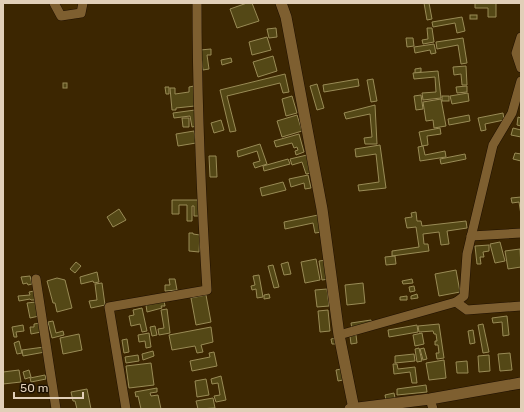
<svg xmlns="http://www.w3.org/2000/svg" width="524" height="412" viewBox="0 0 524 412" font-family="Rubik,sans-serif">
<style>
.built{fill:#452c00}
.building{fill:#544816;stroke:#998b56}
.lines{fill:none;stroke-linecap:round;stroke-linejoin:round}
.minor-casing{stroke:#1f1000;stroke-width:10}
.tertiary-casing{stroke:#1f1000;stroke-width:12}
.minor{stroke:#7e5f30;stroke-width:9}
.tertiary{stroke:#7e5f30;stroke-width:11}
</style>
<rect width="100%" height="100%" fill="#3c2601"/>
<path class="built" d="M 58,3 L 80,3 L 79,9 L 62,11 Z"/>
<g class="building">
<path d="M 247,3 L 252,3 L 259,21 L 237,28 L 230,9 Z"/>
<path d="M 424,3 L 429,3 L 432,19 L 427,20 Z"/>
<path d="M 475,3 L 496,3 L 496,17 L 488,17 L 488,8 L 475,8 Z"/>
<rect x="470" y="15" width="7" height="4"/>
<path d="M 462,17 L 465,31 L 457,33 L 455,23 L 433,27 L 432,22 Z"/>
<path d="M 276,28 L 277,37 L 269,38 L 267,29 Z"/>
<path d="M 427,28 L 432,28 L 434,42 L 423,44 L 422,40 L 428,39 Z"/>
<path d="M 267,37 L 271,50 L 252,55 L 249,42 Z"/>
<path d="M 406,38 L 413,38 L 414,46 L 407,47 Z"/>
<path d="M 463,38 L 467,63 L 461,64 L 458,45 L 437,49 L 436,42 Z"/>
<path d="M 434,44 L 436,53 L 431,54 L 430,50 L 415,53 L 414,47 Z"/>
<path d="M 211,49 L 211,55 L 207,55 L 209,69 L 203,70 L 200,50 Z"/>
<path d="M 273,56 L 277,71 L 258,77 L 253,62 Z"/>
<path d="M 231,58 L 232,62 L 222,65 L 221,60 Z"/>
<path d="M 466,66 L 467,85 L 462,85 L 461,74 L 454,75 L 453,67 Z"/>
<path d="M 421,68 L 421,72 L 415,73 L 415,69 Z"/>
<path d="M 438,71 L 441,98 L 423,100 L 422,93 L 436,92 L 435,77 L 414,79 L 413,73 Z"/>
<path d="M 285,74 L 289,92 L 283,93 L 280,83 L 227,96 L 236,131 L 230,132 L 220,90 Z"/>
<path d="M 358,79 L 359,86 L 324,92 L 323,85 Z"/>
<path d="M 373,79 L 377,101 L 371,102 L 367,80 Z"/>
<rect x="63" y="83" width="4" height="5"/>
<path d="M 317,84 L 324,108 L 317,110 L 310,86 Z"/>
<path d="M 194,86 L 195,106 L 176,108 L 176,110 L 172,110 L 170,88 L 175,88 L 175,94 L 189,92 L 189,87 Z"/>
<path d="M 467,86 L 467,92 L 457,93 L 456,87 Z"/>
<path d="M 165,87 L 169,87 L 169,94 L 166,94 Z"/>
<path d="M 468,93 L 469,101 L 452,104 L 450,96 Z"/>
<path d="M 421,95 L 423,109 L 416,110 L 414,96 Z"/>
<path d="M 292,96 L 297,113 L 286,116 L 282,99 Z"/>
<rect x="442" y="96" width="7" height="5"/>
<path d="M 441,99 L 446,126 L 434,128 L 433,120 L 426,121 L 423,102 Z"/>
<path d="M 375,105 L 377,144 L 365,144 L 364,138 L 372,137 L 370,114 L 346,119 L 344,113 Z"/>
<path d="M 195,110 L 197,126 L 192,127 L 190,116 L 174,118 L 173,113 Z"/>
<path d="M 503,113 L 504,120 L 485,124 L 486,130 L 481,131 L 478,118 Z"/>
<path d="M 297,115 L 302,131 L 282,137 L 277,121 Z"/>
<path d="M 469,115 L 470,121 L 449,125 L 448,119 Z"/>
<path d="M 518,117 L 521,118 L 521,126 L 517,125 Z"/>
<path d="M 182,118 L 189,118 L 189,127 L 183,127 Z"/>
<path d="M 221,120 L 224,130 L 214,133 L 211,123 Z"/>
<path d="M 440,128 L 441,134 L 427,136 L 428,145 L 422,146 L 419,132 Z"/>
<path d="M 513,128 L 521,130 L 521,137 L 511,135 Z"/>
<path d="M 194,131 L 196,143 L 178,146 L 176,134 Z"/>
<path d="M 299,134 L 304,152 L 296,155 L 295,151 L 298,150 L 297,147 L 294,148 L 292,143 L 276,147 L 274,141 Z"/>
<path d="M 260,144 L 267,164 L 255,168 L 253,163 L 260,161 L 257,151 L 238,157 L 237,151 Z"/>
<path d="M 380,145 L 386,188 L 359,191 L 358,185 L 379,182 L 376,154 L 356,157 L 355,149 Z"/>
<path d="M 423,146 L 425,155 L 445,151 L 446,157 L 420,161 L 418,147 Z"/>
<path d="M 515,153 L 521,154 L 521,161 L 513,159 Z"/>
<path d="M 465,154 L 466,159 L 441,164 L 440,159 Z"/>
<path d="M 307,155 L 312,173 L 306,174 L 302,162 L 292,165 L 290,159 Z"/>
<path d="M 209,156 L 216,156 L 217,177 L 210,177 Z"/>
<path d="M 288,159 L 290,164 L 264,171 L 263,166 Z"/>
<path d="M 308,175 L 311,188 L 305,189 L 304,183 L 291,187 L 289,179 Z"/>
<path d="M 283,182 L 286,190 L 262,196 L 260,188 Z"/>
<path d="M 521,197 L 521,215 L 519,202 L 512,203 L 511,198 Z"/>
<path d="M 172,200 L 200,200 L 200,216 L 194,216 L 194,206 L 192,206 L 192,221 L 187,221 L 187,205 L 179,205 L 179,214 L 172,214 Z"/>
<path d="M 119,209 L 126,220 L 113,227 L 107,217 Z"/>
<path d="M 416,212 L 417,221 L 421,221 L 422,226 L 466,221 L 467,228 L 447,231 L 449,244 L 441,245 L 439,232 L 423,234 L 424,244 L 428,244 L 429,251 L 392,256 L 392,251 L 419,247 L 416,227 L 407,228 L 405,218 L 412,217 L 411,213 Z"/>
<path d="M 318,215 L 322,232 L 315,233 L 313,223 L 285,229 L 284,222 Z"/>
<path d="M 189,233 L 193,233 L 193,234 L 200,235 L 199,252 L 189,251 Z"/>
<path d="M 500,242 L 505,261 L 495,263 L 490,244 Z"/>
<path d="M 489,245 L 489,251 L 483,252 L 484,257 L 480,257 L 481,264 L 477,264 L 475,246 Z"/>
<path d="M 520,249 L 521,267 L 508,269 L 505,251 Z"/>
<path d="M 395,256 L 396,264 L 386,265 L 385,257 Z"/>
<path d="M 316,259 L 320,280 L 305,283 L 301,262 Z"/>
<path d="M 326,260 L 329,279 L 322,280 L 319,261 Z"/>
<path d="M 76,262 L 81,266 L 75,273 L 70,269 Z"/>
<path d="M 288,262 L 291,274 L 284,275 L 281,264 Z"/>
<path d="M 273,265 L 279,287 L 274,288 L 268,266 Z"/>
<path d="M 456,270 L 460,292 L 439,296 L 435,274 Z"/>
<path d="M 97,272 L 99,282 L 94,283 L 93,281 L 81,284 L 80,277 Z"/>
<path d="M 259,275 L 263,297 L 257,298 L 256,289 L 252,290 L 251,286 L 255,285 L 253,276 Z"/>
<path d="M 30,276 L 32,284 L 28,285 L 27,283 L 23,284 L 21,277 Z"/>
<path d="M 57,278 L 65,280 L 72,308 L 57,312 L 55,303 L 53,303 L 47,281 Z"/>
<path d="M 169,279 L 175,279 L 177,290 L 165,291 L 165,285 L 170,285 Z"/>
<path d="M 412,279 L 413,283 L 403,284 L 402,281 Z"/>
<path d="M 102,283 L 105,305 L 91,308 L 89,301 L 97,300 L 95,284 Z"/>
<path d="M 363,283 L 365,303 L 347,305 L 345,285 Z"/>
<path d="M 414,286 L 415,291 L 410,292 L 409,287 Z"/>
<path d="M 327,289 L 329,306 L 317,307 L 315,290 Z"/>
<path d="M 34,291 L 35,300 L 31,300 L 30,299 L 19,301 L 18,296 L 30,295 L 29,292 Z"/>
<path d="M 269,294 L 270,298 L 264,299 L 264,295 Z"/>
<path d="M 417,294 L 418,298 L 411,299 L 411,296 Z"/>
<path d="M 206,295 L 211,322 L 196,325 L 191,298 Z"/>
<path d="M 407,296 L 407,300 L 400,300 L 400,297 Z"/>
<path d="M 164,301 L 165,306 L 161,306 L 162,308 L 147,312 L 146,305 Z"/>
<path d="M 36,302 L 39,316 L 30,318 L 27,303 Z"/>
<path d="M 142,308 L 147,331 L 142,332 L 140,324 L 131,326 L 129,316 L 134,315 L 133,310 Z"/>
<path d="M 167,309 L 170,333 L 159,335 L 158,329 L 164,328 L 161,310 Z"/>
<path d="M 328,310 L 330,331 L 320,332 L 318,311 Z"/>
<path d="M 507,316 L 509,335 L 503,336 L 502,322 L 493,323 L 492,318 Z"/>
<path d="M 371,320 L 372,325 L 352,329 L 351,323 Z"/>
<path d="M 53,321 L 56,333 L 63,331 L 64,335 L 52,338 L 48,322 Z"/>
<path d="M 40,323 L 41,332 L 31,334 L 30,327 L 34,327 L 34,324 Z"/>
<path d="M 439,324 L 444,358 L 437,359 L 436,353 L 439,353 L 438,345 L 435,345 L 435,341 L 437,341 L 436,334 L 434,334 L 433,331 L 419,332 L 418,326 Z"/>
<path d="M 483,324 L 489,352 L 483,353 L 478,325 Z"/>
<path d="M 23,325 L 24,331 L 16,332 L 17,337 L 14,337 L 12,327 Z"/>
<path d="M 417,325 L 418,332 L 389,337 L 388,330 Z"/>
<path d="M 155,326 L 157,335 L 152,336 L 150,327 Z"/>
<path d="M 211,327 L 213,342 L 201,345 L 203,352 L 197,353 L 195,346 L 172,350 L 169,335 Z"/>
<path d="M 473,330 L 475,343 L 470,344 L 468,331 Z"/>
<path d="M 149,333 L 151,347 L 146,348 L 145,341 L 139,342 L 138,335 Z"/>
<path d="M 422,333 L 424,344 L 415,346 L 413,335 Z"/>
<path d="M 79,334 L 82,350 L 63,354 L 60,338 Z"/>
<path d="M 356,335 L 357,343 L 351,344 L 350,336 Z"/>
<path d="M 336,338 L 336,344 L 332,344 L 331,339 Z"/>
<path d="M 127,339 L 129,352 L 124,353 L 122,340 Z"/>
<path d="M 19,341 L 22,353 L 17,354 L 14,343 Z"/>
<path d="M 44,347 L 45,352 L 23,356 L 22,350 Z"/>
<path d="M 419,348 L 422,361 L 417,362 L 415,349 Z"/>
<path d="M 424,348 L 427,359 L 423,360 L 420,349 Z"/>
<path d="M 153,351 L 154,356 L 143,360 L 142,354 Z"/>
<path d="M 214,352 L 217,366 L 192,371 L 190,361 L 210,357 L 209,353 Z"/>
<path d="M 510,353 L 512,370 L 500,371 L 498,354 Z"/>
<path d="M 414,354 L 415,361 L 395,363 L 395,356 Z"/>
<path d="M 138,355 L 139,361 L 126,363 L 125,357 Z"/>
<path d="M 489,355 L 490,371 L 479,372 L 478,356 Z"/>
<path d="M 444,360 L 446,378 L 429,380 L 426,363 Z"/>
<path d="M 467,361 L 468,373 L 457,373 L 456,362 Z"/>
<path d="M 151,363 L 154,385 L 129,388 L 126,366 Z"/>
<path d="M 393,364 L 397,364 L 398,369 L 415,367 L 417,383 L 412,383 L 410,372 L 394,374 Z"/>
<path d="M 341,369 L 343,380 L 338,381 L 336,370 Z"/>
<path d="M 19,370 L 21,382 L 3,384 L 3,372 Z"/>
<path d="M 29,370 L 31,377 L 25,379 L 23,372 Z"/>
<path d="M 45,375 L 46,379 L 31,382 L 30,378 Z"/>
<path d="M 221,376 L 226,400 L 216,402 L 214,396 L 220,395 L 218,383 L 212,384 L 211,379 Z"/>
<path d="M 206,379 L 209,395 L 197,397 L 195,381 Z"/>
<path d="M 426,385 L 427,392 L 397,395 L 397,389 Z"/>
<path d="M 157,388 L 157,392 L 150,393 L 151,396 L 158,395 L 161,409 L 141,409 L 138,396 L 136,397 L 135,392 Z"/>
<path d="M 87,389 L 91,409 L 77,409 L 75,401 L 73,401 L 71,392 Z"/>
<path d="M 394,393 L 395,398 L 386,400 L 385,395 Z"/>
<path d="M 213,398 L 215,408 L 198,409 L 196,401 Z"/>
</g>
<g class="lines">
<g class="minor-casing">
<g id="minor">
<path d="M 54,3 L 61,16 L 81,13 L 83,3"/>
<path d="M 521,37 L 516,53 L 521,68"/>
<path d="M 471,236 L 521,233"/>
<path d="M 36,279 L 56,409"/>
<path d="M 456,302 L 467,310 L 521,306"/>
<path d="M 339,335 L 456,302 L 464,296 L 467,254 L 493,145 L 512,113 L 521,81"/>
<path d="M 430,399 L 433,409"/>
<path d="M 126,409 L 109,307 L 207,290 C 201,194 197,99 197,3"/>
</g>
</g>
<g class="tertiary-casing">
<g id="tertiary">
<path d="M 281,3 L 286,17 L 322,209 L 339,335 L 354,409"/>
<path d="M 350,409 L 430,399 L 521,383"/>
</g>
</g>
<use href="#minor" class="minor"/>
<use href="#tertiary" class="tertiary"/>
</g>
<rect width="524" height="412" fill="none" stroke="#e1cfb8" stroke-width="8"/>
<path d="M14 392v6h69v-6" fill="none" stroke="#e1cfb8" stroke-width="2"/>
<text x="20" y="392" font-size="12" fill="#e1cfb8" stroke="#1d1101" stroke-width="3" paint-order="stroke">50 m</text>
</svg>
